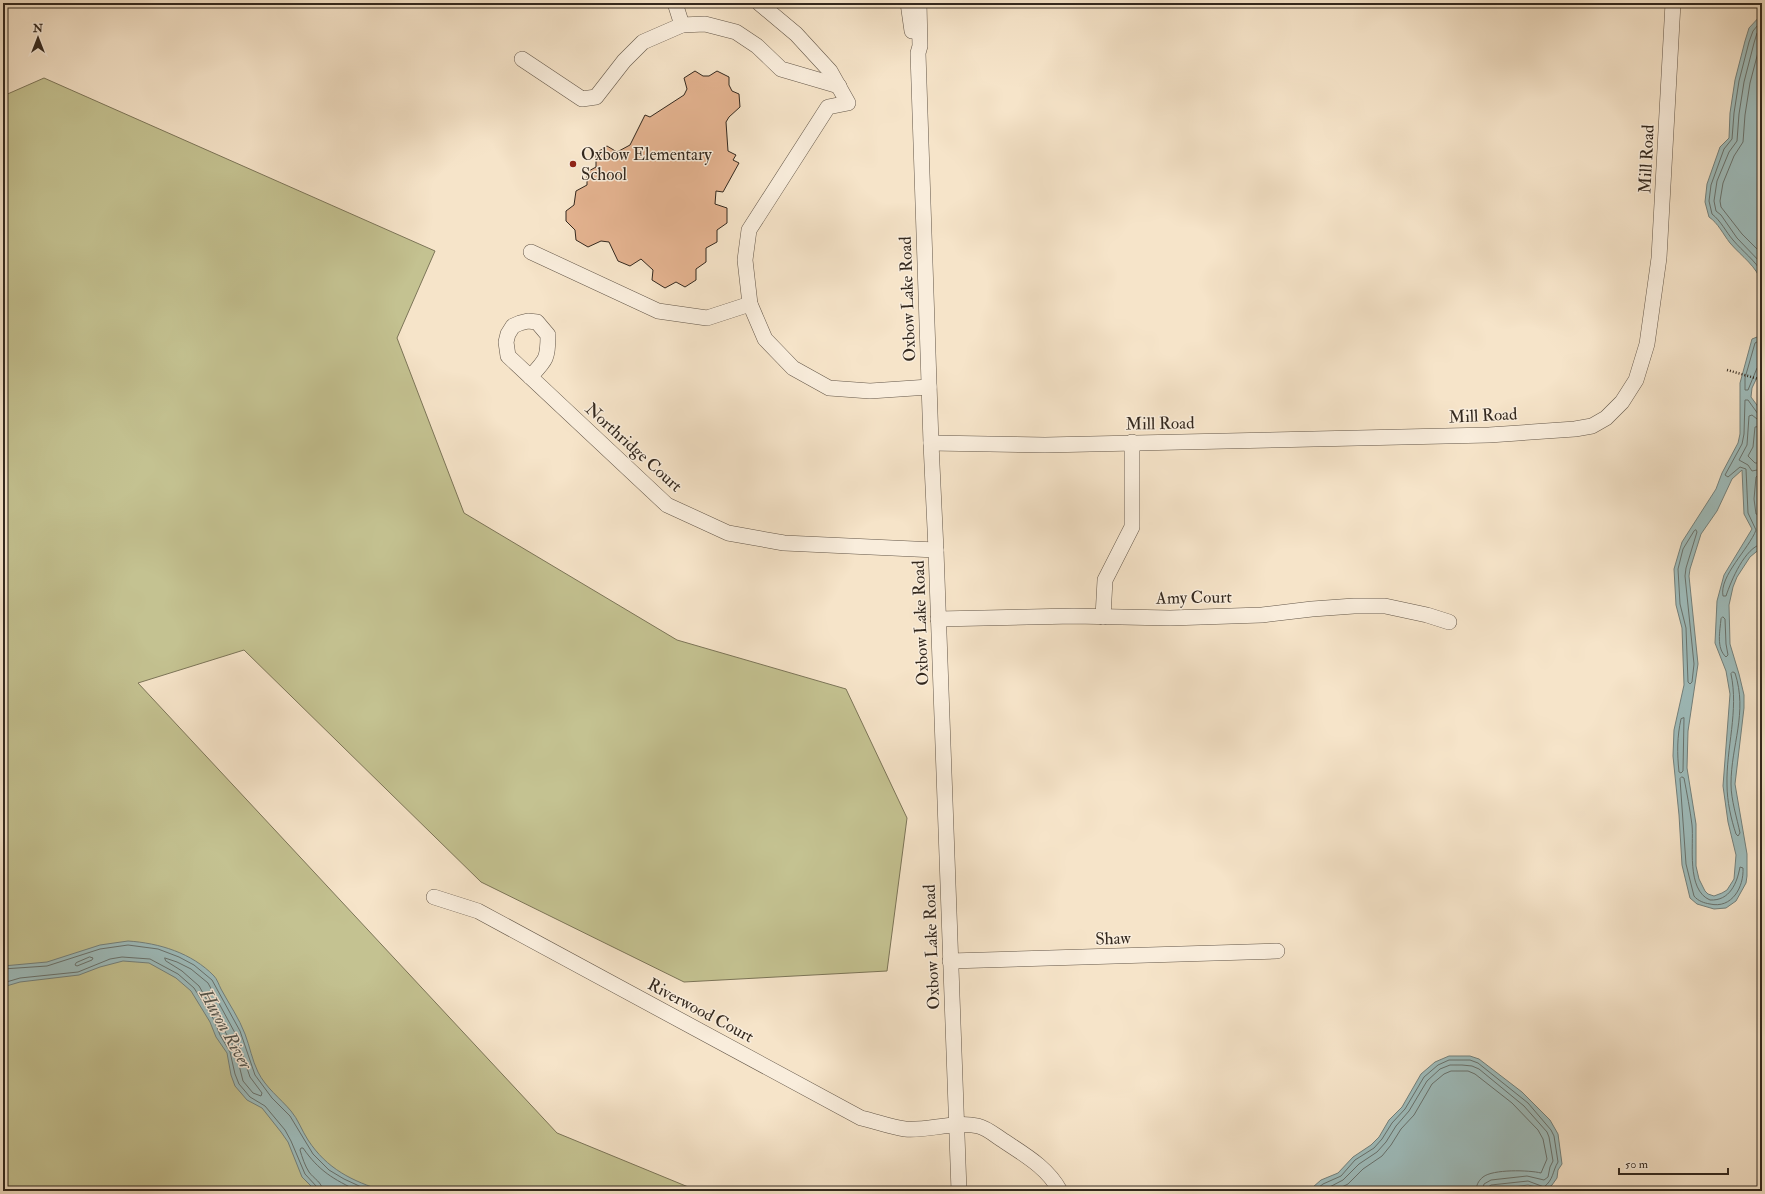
<svg xmlns="http://www.w3.org/2000/svg" width="1765" height="1194" viewBox="0 0 1765 1194" font-family="'IM FELL Double Pica',serif">
<style>
.green{fill:#c4c291;stroke:#7c7558}
.water{fill:#9ebdbd;stroke:#73817d;fill-rule:evenodd}
.lines{fill:none;stroke-linecap:round;stroke-linejoin:round}
.shore{stroke:#68726e;stroke-width:1}
.building{fill:#e4b390;stroke:#33281e}
.minor-casing{stroke:#645749;stroke-width:16}
.path{stroke:#33281e;stroke-width:2.5;stroke-dasharray:1 2;stroke-linecap:butt}
.minor{stroke:#f9eddc;stroke-width:15}
.poi-dot{fill:#8f2418;stroke:#f9eddc;stroke-width:1.5}
.labels{text-anchor:middle;stroke-width:3;stroke-linejoin:round;paint-order:stroke}
.poi-label{font-size:17px;fill:#33281e;stroke:#f9eddc;text-anchor:start}
.street-label{font-size:17px;fill:#33281e;stroke:#f9eddc}
.water-label{font-size:18px;font-style:italic;fill:#53554e;stroke:#f9eddc}
</style>
<rect width="100%" height="100%" fill="#f6e4c9"/>
<filter id="stains"><feTurbulence type="fractalNoise" baseFrequency=".005" numOctaves="4"/><feColorMatrix values="0 0 0 0 .2 0 0 0 0 .09 0 0 0 0 .02 0 0 0 .5 -.17"/></filter>
<radialGradient id="worn" r=".72"><stop offset=".6" stop-color="#630" stop-opacity="0"/><stop offset="1" stop-color="#630" stop-opacity=".3"/></radialGradient>
<path class="green" d="M 44,78 L 435,251 L 397,338 L 464,513 L 677,640 L 846,689 L 907,818 L 887,971 L 684,982 L 481,882 L 244,650 L 138,683 L 557,1133 L 698,1191 L 3,1191 L 3,96 Z"/>
<g class="water">
<path d="M 1761,15 L 1762,15 L 1762,284 C 1757,266 1742,257 1730,243 C 1723,234 1718,223 1709,217 L 1705,202 L 1707,184 L 1720,147 L 1729,138 L 1730,113 L 1735,80 L 1745,41 L 1749,28 Z"/>
<path d="M 1762,335 L 1762,367 L 1752,388 L 1751,397 L 1762,412 L 1762,471 L 1759,483 L 1758,500 L 1759,509 L 1762,515 L 1762,547 L 1750,557 L 1737,577 L 1733,587 L 1729,605 L 1730,644 L 1739,674 L 1744,695 L 1744,708 L 1735,784 L 1747,854 L 1747,876 L 1746,883 L 1736,901 L 1726,908 L 1714,909 L 1697,904 L 1690,898 L 1682,865 L 1679,815 L 1673,756 L 1674,730 L 1684,685 L 1682,628 L 1676,605 L 1674,569 L 1682,542 L 1716,489 L 1722,473 L 1738,443 L 1740,434 L 1740,383 L 1752,339 ZM 1742,470 L 1744,514 L 1752,529 L 1724,575 L 1717,601 L 1715,643 L 1726,671 L 1730,694 L 1723,786 L 1728,822 L 1736,855 L 1734,879 L 1727,890 L 1722,893 L 1714,896 L 1708,894 L 1705,891 L 1699,879 L 1696,866 L 1696,824 L 1687,768 L 1688,731 L 1698,664 L 1689,576 L 1690,569 L 1701,534 L 1717,511 L 1732,479 Z"/>
<path d="M 128,941 C 159,943 192,953 214,976 C 217,979 219,985 221,989 C 229,1004 239,1018 245,1034 C 250,1047 252,1060 258,1072 C 266,1088 280,1098 291,1111 C 298,1119 302,1131 308,1140 C 327,1169 352,1181 384,1191 L 316,1191 L 302,1177 L 288,1142 L 281,1132 L 262,1108 L 247,1100 L 235,1086 L 231,1075 L 227,1053 L 216,1037 L 210,1022 L 191,991 L 176,978 L 149,963 L 123,961 L 100,967 L 79,975 L 20,982 L 3,987 L 3,966 L 47,962 L 100,945 Z"/>
<path d="M 1449,1056 L 1470,1056 L 1479,1059 L 1522,1092 L 1550,1120 L 1558,1134 L 1562,1164 L 1558,1170 L 1557,1178 L 1552,1185 L 1545,1191 L 1540,1191 L 1536,1187 L 1528,1185 L 1483,1191 L 1302,1191 L 1313,1187 L 1321,1180 L 1338,1173 L 1353,1157 L 1371,1145 L 1379,1137 L 1389,1120 L 1402,1107 L 1421,1074 L 1435,1062 Z"/>
</g>
<g class="lines">
<g class="shore">
<path d="M 1762,20 L 1753,31 L 1749,42 L 1739,81 L 1734,113 L 1732,139 L 1724,149 L 1711,185 L 1709,201 L 1712,214 C 1721,221 1726,232 1733,240 C 1743,252 1755,260 1762,273"/>
<path d="M 1762,28 L 1757,33 L 1754,43 L 1744,82 L 1739,114 L 1737,141 L 1729,152 L 1717,181 L 1714,201 L 1716,211 L 1721,215 L 1737,238 L 1762,264"/>
<path d="M 1762,37 L 1750,83 L 1745,115 L 1743,142 L 1734,156 L 1723,183 L 1720,201 L 1721,207 L 1742,234 L 1762,254"/>
<path d="M 1762,339 L 1755,343 L 1745,378 L 1745,390 L 1748,390 L 1757,368 L 1762,366"/>
<path d="M 1762,415 L 1758,414 L 1748,400 L 1745,400 L 1744,434 L 1742,444 L 1725,475 L 1728,477 L 1740,467 L 1746,469 L 1748,513 L 1756,530 C 1749,549 1719,576 1723,596 L 1726,596 C 1731,581 1745,547 1762,544"/>
<path d="M 1762,420 L 1757,419 L 1752,415 L 1749,416 L 1747,445 L 1739,460 L 1748,465 L 1752,471 L 1762,469"/>
<path d="M 1762,426 L 1755,427 L 1753,447 L 1748,456 L 1755,463 L 1762,463"/>
<path d="M 1762,474 L 1758,475 L 1756,477 L 1754,499 L 1756,514 L 1762,516"/>
<path d="M 1696,530 L 1697,532 L 1686,568 L 1685,576 L 1694,664 L 1692,682 L 1690,684 L 1688,682 L 1686,628 L 1680,604 L 1678,569 L 1683,549 L 1694,531 Z"/>
<path d="M 1723,617 L 1725,619 L 1726,644 L 1728,655 L 1726,657 C 1716,648 1720,631 1721,619 Z"/>
<path d="M 1733,672 L 1735,673 C 1748,713 1731,745 1731,784 C 1731,800 1737,818 1740,833 L 1738,836 L 1736,834 C 1731,819 1727,801 1727,785 C 1726,748 1739,711 1731,674 Z"/>
<path d="M 1684,718 L 1683,771 L 1681,773 L 1679,772 C 1677,753 1677,737 1681,719 Z"/>
<path d="M 1682,777 L 1684,778 C 1687,794 1690,809 1692,825 C 1694,845 1686,890 1710,900 C 1730,901 1737,883 1740,867 L 1743,868 C 1744,887 1732,909 1710,904 C 1704,903 1698,901 1694,896 L 1686,864 L 1680,779 Z"/>
<path d="M 90,957 L 93,958 L 92,960 L 77,966 L 75,965 L 76,963 Z"/>
<path d="M 165,958 L 177,962 L 191,969 L 208,983 L 235,1033 L 250,1077 L 262,1093 L 261,1096 L 253,1093 L 243,1081 L 235,1049 L 199,986 L 182,971 L 166,961 Z"/>
<path d="M 3,969 L 47,966 L 100,949 L 128,945 L 158,949 L 179,957 L 194,965 L 212,980 L 240,1031 L 255,1075 L 272,1098 L 290,1116 L 313,1154 L 329,1170 L 344,1179 L 370,1191"/>
<path d="M 3,983 L 20,978 L 78,972 L 110,959 L 122,957 L 150,959 L 178,974 L 194,988 L 214,1020 L 220,1035 L 230,1052 L 235,1074 L 239,1084 L 250,1097 L 265,1106 L 285,1130 L 291,1141 L 305,1174 L 317,1187 L 318,1191"/>
<path d="M 323,1191 C 322,1182 314,1179 309,1172 C 305,1166 302,1157 300,1150 L 301,1148 L 303,1148 C 319,1171 333,1179 358,1191"/>
<path d="M 1314,1191 L 1323,1184 L 1341,1176 L 1355,1160 L 1374,1148 L 1382,1139 L 1392,1123 L 1405,1109 L 1424,1077 L 1438,1065 L 1449,1060 L 1470,1060 L 1478,1063 L 1528,1103 L 1551,1130 L 1554,1136 L 1558,1162 C 1552,1172 1554,1179 1544,1187 L 1528,1181 L 1491,1185 L 1488,1187 L 1487,1191"/>
<path d="M 1322,1191 L 1343,1180 L 1359,1164 L 1377,1152 L 1386,1142 L 1396,1126 L 1409,1111 L 1427,1081 L 1440,1069 L 1450,1065 L 1462,1065 L 1472,1066 L 1479,1069 L 1524,1106 L 1547,1132 L 1549,1137 L 1553,1161 L 1550,1167 L 1548,1177 L 1544,1180 L 1527,1176 L 1491,1180 L 1484,1184 L 1482,1191"/>
<path d="M 1334,1191 L 1348,1184 L 1363,1169 L 1382,1156 L 1391,1145 L 1401,1129 L 1414,1115 L 1432,1084 L 1444,1074 L 1451,1071 L 1468,1071 L 1475,1074 L 1512,1103 L 1538,1130 L 1543,1139 L 1547,1159 L 1541,1173 C 1529,1170 1493,1169 1483,1177 C 1478,1181 1476,1186 1476,1191"/>
</g>
</g>
<path class="building" d="M 695,71 L 703,76 L 709,76 L 717,71 L 729,77 L 729,85 L 732,91 L 739,94 L 740,107 L 729,117 L 726,122 L 728,151 L 736,155 L 733,160 L 739,163 L 723,192 L 716,191 L 715,204 L 727,208 L 727,223 L 717,230 L 717,242 L 706,248 L 706,262 L 696,269 L 696,280 L 685,287 L 676,282 L 665,288 L 652,280 L 653,270 L 641,259 L 630,266 L 618,261 L 609,242 L 601,241 L 588,247 L 576,240 L 575,230 L 566,221 L 566,211 L 574,205 L 576,191 L 587,185 L 587,172 L 596,167 L 596,153 L 607,146 L 617,152 L 630,145 L 645,115 L 650,117 L 684,95 L 687,89 L 684,78 Z"/>
<g class="lines">
<g class="minor-casing">
<g id="minor">
<path d="M 675,3 L 682,25"/>
<path d="M 759,3 L 796,34 L 830,71 L 848,103 L 828,107 L 749,230 L 745,260 L 750,304 L 765,339 L 793,368 L 829,388 L 870,391 L 929,387"/>
<path d="M 908,3 L 912,31"/>
<path d="M 919,3 L 920,46 L 918,53 L 931,443 L 936,550 L 959,1191"/>
<path d="M 522,59 L 582,99 L 596,97 L 624,61 L 643,42 L 682,25 L 705,24 L 736,32 L 757,46 L 781,69 L 839,86"/>
<path d="M 531,252 L 658,311 L 707,318 L 750,304"/>
<path d="M 530,377 C 546,360 548,359 548,335 L 537,322 L 528,321 L 520,323 L 513,326 L 508,334 L 506,342 L 508,356 L 667,505 L 728,533 L 784,543 L 936,550"/>
<path d="M 931,443 L 1045,445 L 1489,435 L 1575,429 L 1592,426 L 1606,418 L 1622,402 L 1636,380 L 1647,344 L 1659,258 L 1673,3"/>
<path d="M 1103,617 L 1105,580 L 1132,527 L 1132,442"/>
<path d="M 938,619 L 1074,616 L 1170,618 L 1262,615 L 1312,609 L 1354,606 L 1385,606 L 1427,615 L 1449,622"/>
<path d="M 434,897 L 478,911 L 861,1118 C 875,1121 890,1127 905,1129 C 929,1131 953,1121 978,1126 C 987,1128 996,1136 1004,1141 C 1025,1155 1048,1168 1060,1191"/>
<path d="M 950,961 L 1277,951"/>
</g>
</g>
<path class="path" d="M 1727,370 L 1762,380"/>
<use href="#minor" class="minor"/>
</g>
<circle class="poi-dot" cx="573" cy="164" r="4"/>
<g class="labels">
<g class="poi-label">
<text x="581" y="160">Oxbow Elementary<tspan x="581" dy="20">School</tspan></text>
</g>
<g class="street-label">
<text transform="translate(1646 159) rotate(-87)" y="6">Mill Road</text>
<text transform="translate(907 299) rotate(-92)" y="6">Oxbow Lake Road</text>
<text transform="translate(1483 415) rotate(-3)" y="6">Mill Road</text>
<text transform="translate(1160 423) rotate(-1)" y="6">Mill Road</text>
<text transform="translate(634 447) rotate(42)" y="6">Northridge Court</text>
<text transform="translate(1194 597) rotate(-1)" y="6">Amy Court</text>
<text transform="translate(920 623) rotate(-92)" y="6">Oxbow Lake Road</text>
<text transform="translate(1113 938) rotate(-2)" y="6">Shaw</text>
<text transform="translate(931 947) rotate(-92)" y="6">Oxbow Lake Road</text>
<text transform="translate(701 1010) rotate(28)" y="6">Riverwood Court</text>
</g>
<g class="water-label">
<text transform="translate(226 1029) rotate(61)" y="6">Huron River</text>
</g>
</g>
<rect width="1765" height="1194" fill="none" stroke="#f6e4c9" stroke-width="16"/>
<rect x="4" y="4" width="1757" height="1186" fill="none" stroke="#33281e" stroke-width="2"/>
<rect x="8" y="8" width="1749" height="1178" fill="none" stroke="#33281e"/>
<g transform="translate(38 38)" stroke="#f9eddc" stroke-width="3" paint-order="stroke">
<path d="M0-3L7 15L0 10L-7 15Z" fill="#33281e"/>
<text y="-6" font-size="11" font-weight="bold" text-anchor="middle" fill="#33281e">N</text>
</g>
<path d="M1619 1168v6h109v-6" fill="none" stroke="#33281e" stroke-width="2"/>
<text x="1625" y="1168" font-size="12" fill="#33281e" stroke="#f9eddc" stroke-width="3" paint-order="stroke">50 m</text>
<rect width="100%" height="100%" filter="url(#stains)"/>
<rect width="100%" height="100%" fill="url(#worn)"/>
</svg>
